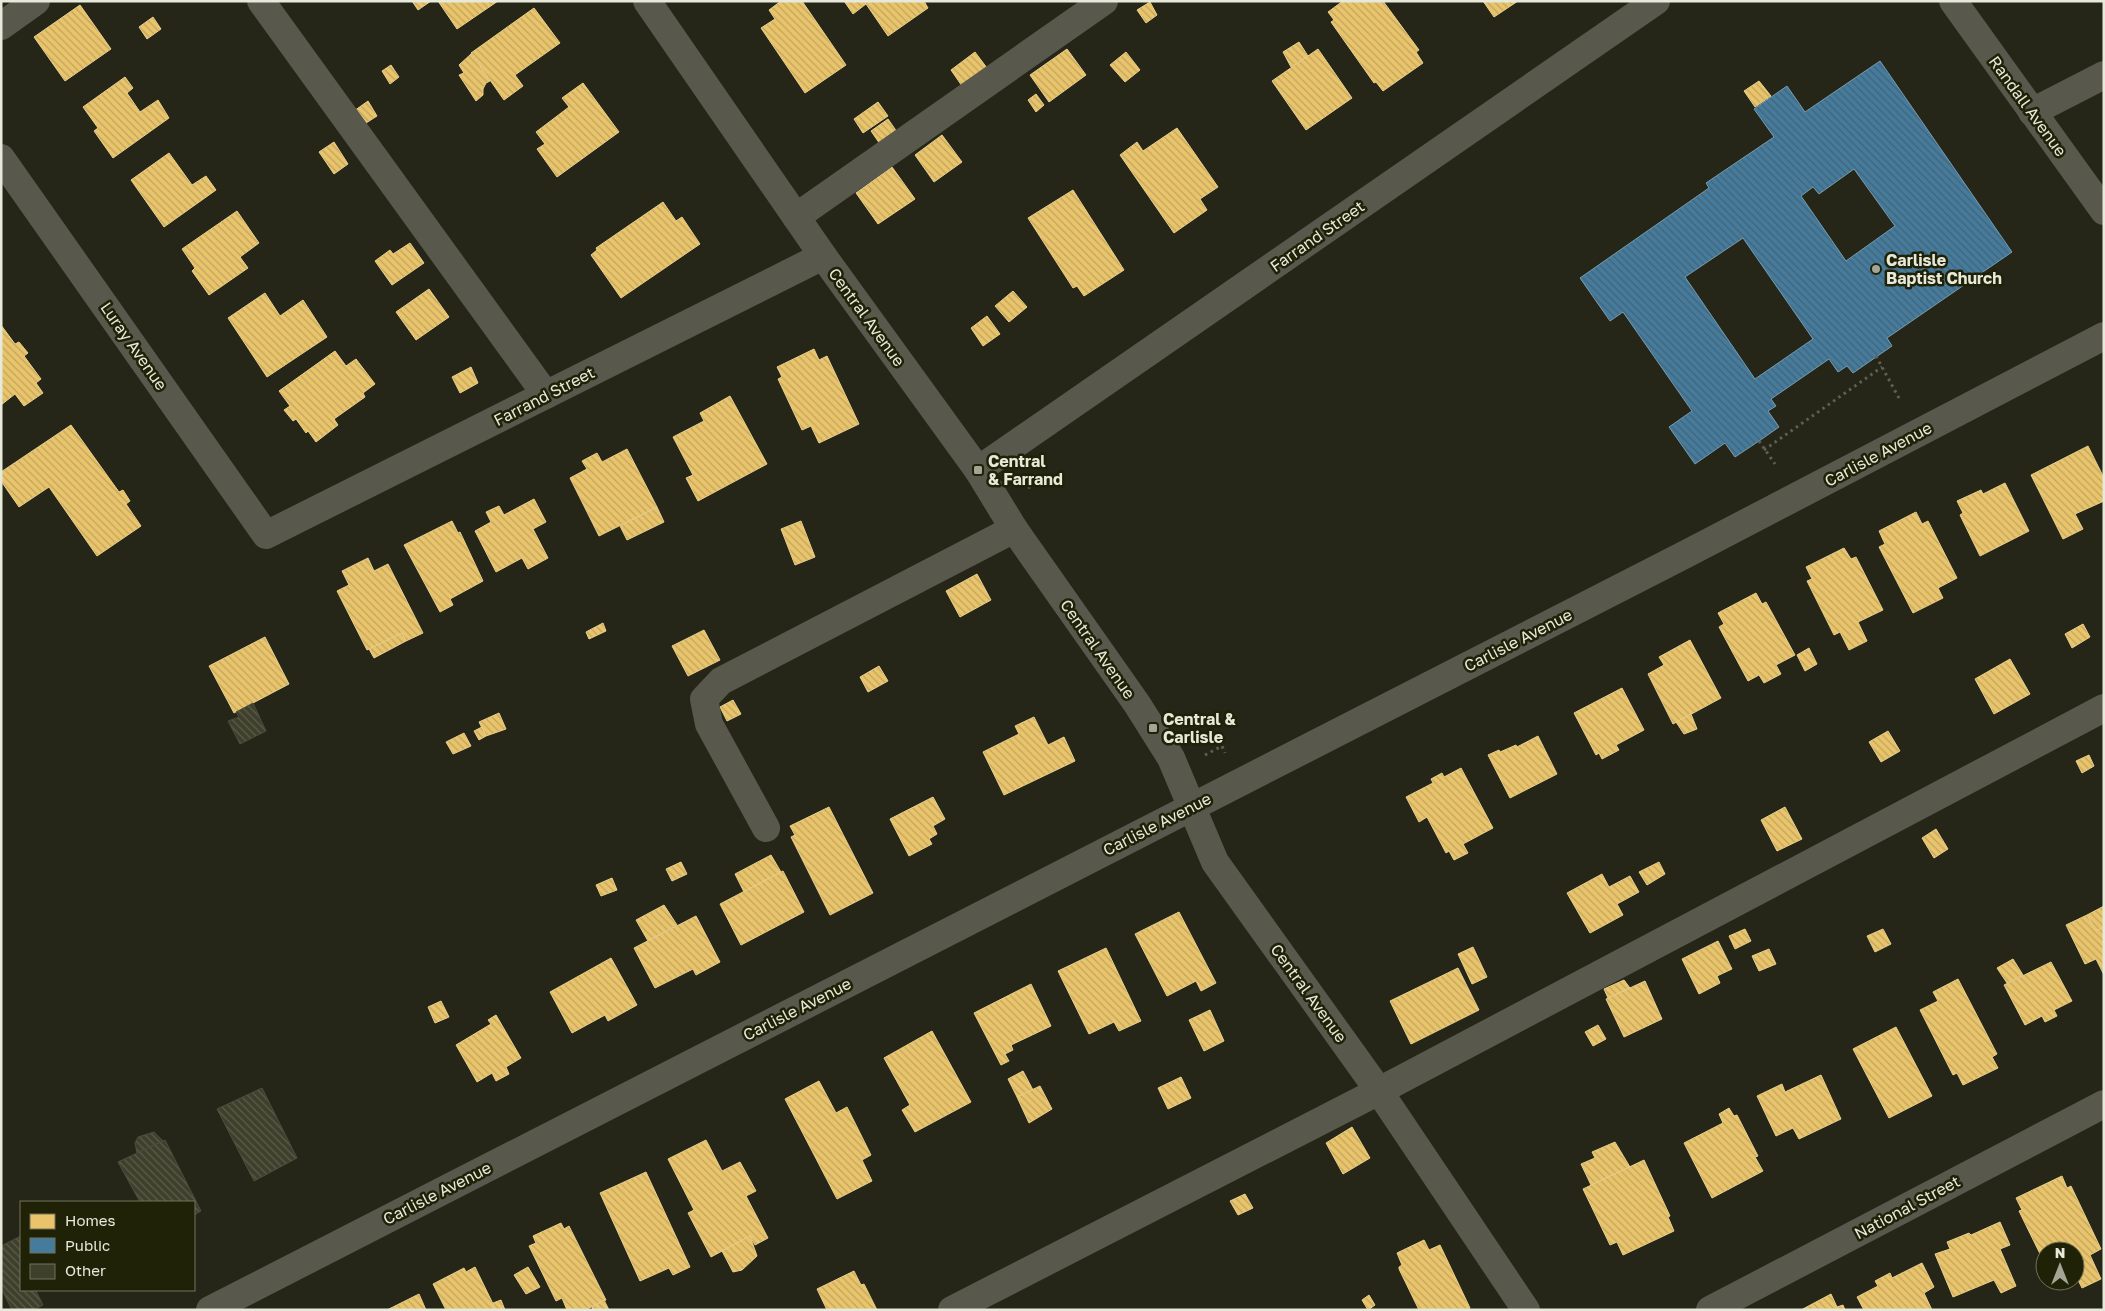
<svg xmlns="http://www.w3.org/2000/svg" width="2105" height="1311" viewBox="0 0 2105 1311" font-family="'Golos Text',sans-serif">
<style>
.homes{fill:url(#homes-back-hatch);stroke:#e8cf8c}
.public{fill:url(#public-back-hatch);stroke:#769caf;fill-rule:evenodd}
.building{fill:url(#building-back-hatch);stroke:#4c4d41}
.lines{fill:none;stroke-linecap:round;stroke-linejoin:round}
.path{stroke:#5f6055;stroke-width:3;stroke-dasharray:2.5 4;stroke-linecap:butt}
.minor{stroke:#58584c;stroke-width:28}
.poi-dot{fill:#a3a596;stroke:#202208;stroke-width:2}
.labels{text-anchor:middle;stroke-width:5;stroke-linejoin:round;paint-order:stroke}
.street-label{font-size:16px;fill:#e7e9da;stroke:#202208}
.poi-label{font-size:16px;font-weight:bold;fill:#e7e9da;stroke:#202208;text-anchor:start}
</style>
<defs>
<pattern id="homes-back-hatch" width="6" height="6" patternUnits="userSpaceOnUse" patternTransform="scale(1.25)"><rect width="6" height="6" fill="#e9c46a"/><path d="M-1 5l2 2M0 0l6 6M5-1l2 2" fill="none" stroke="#c0a460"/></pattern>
<pattern id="public-back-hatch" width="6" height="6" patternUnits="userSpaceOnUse" patternTransform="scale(1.25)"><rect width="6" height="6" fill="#457b9d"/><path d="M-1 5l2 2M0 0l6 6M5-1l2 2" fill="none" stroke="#456374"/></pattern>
<pattern id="building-back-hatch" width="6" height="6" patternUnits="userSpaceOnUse" patternTransform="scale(1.25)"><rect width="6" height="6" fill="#3f402c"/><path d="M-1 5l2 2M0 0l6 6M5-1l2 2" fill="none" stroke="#5b5c4a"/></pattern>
</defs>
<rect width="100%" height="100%" fill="#252618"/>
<g class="homes">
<path d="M 412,1 L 431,1 L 418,10 Z"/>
<path d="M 438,1 L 498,1 L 457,29 Z"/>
<path d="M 781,1 L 802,1 L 846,65 L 805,93 L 761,28 L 775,19 L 769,10 Z"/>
<path d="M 844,1 L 864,1 L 866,4 L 853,14 Z"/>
<path d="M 864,1 L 924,1 L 928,8 L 888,36 Z"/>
<path d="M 1343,1 L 1383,1 L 1419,50 L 1416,52 L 1423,63 L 1383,91 L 1376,82 L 1374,83 L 1331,22 L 1334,20 L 1328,12 Z"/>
<path d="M 1483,1 L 1518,1 L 1494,17 Z"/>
<path d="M 1150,2 L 1157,15 L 1146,23 L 1137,10 Z"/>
<path d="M 80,5 L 111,49 L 65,81 L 34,37 Z"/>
<path d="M 534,8 L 560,43 L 515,75 L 523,86 L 504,100 L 471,53 Z"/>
<path d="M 153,17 L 161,29 L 147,39 L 139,27 Z"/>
<path d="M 1299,42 L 1308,56 L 1291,67 L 1283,52 Z"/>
<path d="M 1067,49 L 1086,75 L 1049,102 L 1030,75 Z"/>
<path d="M 1318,49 L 1352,98 L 1306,130 L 1272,81 Z"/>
<path d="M 975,52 L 987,68 L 962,86 L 951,70 Z"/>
<path d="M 1126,52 L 1140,70 L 1125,82 L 1110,65 Z"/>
<path d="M 471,54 L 490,81 L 486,83 L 483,89 L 483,95 L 476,101 L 459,75 L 464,73 L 459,65 Z"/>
<path d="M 391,65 L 399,77 L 390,84 L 382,71 Z"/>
<path d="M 125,77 L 133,88 L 127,93 L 140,112 L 158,100 L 169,118 L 113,158 L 94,131 L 98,128 L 83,107 Z"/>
<path d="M 1759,81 L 1771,96 L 1755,107 L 1744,91 Z"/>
<path d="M 583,83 L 619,132 L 557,177 L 537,149 L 545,144 L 536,132 L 569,107 L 562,98 Z"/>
<path d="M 1036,94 L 1044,105 L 1036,112 L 1028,100 Z"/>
<path d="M 368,101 L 377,116 L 363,125 L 354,111 Z"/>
<path d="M 878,102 L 888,116 L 863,133 L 854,119 Z"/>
<path d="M 888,119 L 897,132 L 880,144 L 871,131 Z"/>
<path d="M 1177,128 L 1218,187 L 1200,199 L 1207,210 L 1174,233 L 1120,155 L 1137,142 L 1143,151 Z"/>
<path d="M 942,135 L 962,162 L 934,182 L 915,155 Z"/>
<path d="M 334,142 L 348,164 L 334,174 L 319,152 Z"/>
<path d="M 169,153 L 192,185 L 206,176 L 216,190 L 164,227 L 131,180 Z"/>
<path d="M 892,167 L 915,199 L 878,224 L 856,193 Z"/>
<path d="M 1073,190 L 1124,270 L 1084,296 L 1077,286 L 1073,288 L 1028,218 Z"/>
<path d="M 663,202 L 676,221 L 682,217 L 700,244 L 621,298 L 591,255 L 597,250 L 596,248 Z"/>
<path d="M 237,211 L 259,243 L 240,257 L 248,268 L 209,295 L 192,271 L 195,268 L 182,249 Z"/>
<path d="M 410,243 L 424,263 L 392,285 L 375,261 L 390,250 L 393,254 Z"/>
<path d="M 429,289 L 449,317 L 416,340 L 396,312 Z"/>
<path d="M 1013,291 L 1027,307 L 1009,322 L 995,306 Z"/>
<path d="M 265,293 L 280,316 L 303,300 L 327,337 L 267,377 L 228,318 Z"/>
<path d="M 987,316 L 1000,334 L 983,346 L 971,328 Z"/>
<path d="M 1,325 L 15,344 L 19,342 L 28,353 L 24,356 L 41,379 L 36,383 L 43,393 L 24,406 L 15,394 L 1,405 Z"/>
<path d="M 814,349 L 819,360 L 827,356 L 859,424 L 819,443 L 811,426 L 802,430 L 778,379 L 782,377 L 777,367 Z"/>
<path d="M 335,351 L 346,366 L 356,359 L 375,384 L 363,393 L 365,397 L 334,419 L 338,425 L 316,442 L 308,431 L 306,433 L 296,419 L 293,421 L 284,410 L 290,406 L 279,391 Z"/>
<path d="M 471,367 L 478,383 L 460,393 L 452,377 Z"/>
<path d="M 730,396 L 767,464 L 698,501 L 686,478 L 693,475 L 673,437 L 704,421 L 700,413 Z"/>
<path d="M 71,425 L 119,492 L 123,490 L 130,501 L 126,504 L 141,526 L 97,556 L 49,487 L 19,507 L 1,481 L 1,472 Z"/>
<path d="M 2088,446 L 2104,478 L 2104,501 L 2075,514 L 2083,529 L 2063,539 L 2031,475 Z"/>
<path d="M 627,449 L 657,507 L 599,536 L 570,478 L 587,469 L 582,461 L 597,453 L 602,462 Z"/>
<path d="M 2005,483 L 2029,531 L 1980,556 L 1960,515 L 1963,513 L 1957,501 L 1981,490 L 1983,494 Z"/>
<path d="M 534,499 L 546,522 L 533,529 L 548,558 L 528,569 L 522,558 L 496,572 L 475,531 L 491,522 L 486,512 L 499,506 L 504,515 Z"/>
<path d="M 657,507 L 664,522 L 627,540 L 620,526 Z"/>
<path d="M 1916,512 L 1922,524 L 1928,521 L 1957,578 L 1938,588 L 1943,598 L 1913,613 L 1879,547 L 1885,544 L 1879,531 Z"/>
<path d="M 452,521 L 458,533 L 460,532 L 483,581 L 450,599 L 453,605 L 440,612 L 404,545 Z"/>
<path d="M 801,521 L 815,557 L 795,565 L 781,529 Z"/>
<path d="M 1844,548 L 1851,559 L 1856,557 L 1883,610 L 1858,622 L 1867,641 L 1849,650 L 1840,632 L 1834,635 L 1807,581 L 1812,579 L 1806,567 Z"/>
<path d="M 368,558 L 374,571 L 388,564 L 423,633 L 406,641 L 402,633 L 367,650 L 337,591 L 349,585 L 342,571 Z"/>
<path d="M 977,574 L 991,600 L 960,617 L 946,591 Z"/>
<path d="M 1756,593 L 1762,604 L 1766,602 L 1795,655 L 1776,665 L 1781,674 L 1764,683 L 1759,675 L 1748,681 L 1719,627 L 1724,624 L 1718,613 Z"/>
<path d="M 603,623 L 606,631 L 589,639 L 586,632 Z"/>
<path d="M 2083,624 L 2090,637 L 2072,648 L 2065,634 Z"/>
<path d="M 704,630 L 720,660 L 688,676 L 672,646 Z"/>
<path d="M 402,633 L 406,641 L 374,658 L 369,649 Z"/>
<path d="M 265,637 L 289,684 L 234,713 L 209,666 Z"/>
<path d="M 1690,640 L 1721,698 L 1673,724 L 1648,674 L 1664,665 L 1659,657 Z"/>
<path d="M 1809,648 L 1817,664 L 1805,671 L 1797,655 Z"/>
<path d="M 2010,659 L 2030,694 L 1994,714 L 1975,679 Z"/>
<path d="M 879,666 L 888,681 L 868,692 L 860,677 Z"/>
<path d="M 1622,688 L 1644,730 L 1616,745 L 1619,750 L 1602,759 L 1599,753 L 1596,755 L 1574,713 Z"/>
<path d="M 733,700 L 741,714 L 727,721 L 720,707 Z"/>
<path d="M 499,713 L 506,729 L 486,736 L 479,722 Z"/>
<path d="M 1691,714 L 1697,729 L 1684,734 L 1676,722 Z"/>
<path d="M 1034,717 L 1048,745 L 1064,737 L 1075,761 L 1004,795 L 983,752 L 1019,734 L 1015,726 Z"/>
<path d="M 482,727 L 486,736 L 479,740 L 474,731 Z"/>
<path d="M 1888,731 L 1900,751 L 1881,762 L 1869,742 Z"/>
<path d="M 464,733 L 471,746 L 453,754 L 446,742 Z"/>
<path d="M 1538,736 L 1557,774 L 1510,798 L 1488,755 L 1499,750 L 1500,752 L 1516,745 L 1517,747 Z"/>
<path d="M 2089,755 L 2094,766 L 2082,773 L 2076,761 Z"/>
<path d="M 1461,768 L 1493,828 L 1463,844 L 1468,853 L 1454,860 L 1449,851 L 1446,853 L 1427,817 L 1419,822 L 1406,797 L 1433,783 L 1431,779 L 1442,773 L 1444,777 Z"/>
<path d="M 933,797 L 945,819 L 933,826 L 937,834 L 929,839 L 932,844 L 909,856 L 890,819 Z"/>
<path d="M 829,807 L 873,893 L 830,915 L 791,837 L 795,835 L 790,826 Z"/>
<path d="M 1785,807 L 1802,839 L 1777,851 L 1761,820 Z"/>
<path d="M 1936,829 L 1948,849 L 1934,858 L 1922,838 Z"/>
<path d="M 771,855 L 781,872 L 744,892 L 735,874 Z"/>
<path d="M 681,862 L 687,874 L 672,881 L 666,869 Z"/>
<path d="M 1659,862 L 1665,874 L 1647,885 L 1639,872 Z"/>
<path d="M 783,871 L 804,912 L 741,945 L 720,904 Z"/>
<path d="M 1602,874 L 1609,887 L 1630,876 L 1639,892 L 1617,904 L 1623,915 L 1590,933 L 1567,893 Z"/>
<path d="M 612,878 L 617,890 L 601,896 L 596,885 Z"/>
<path d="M 664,905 L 677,925 L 648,941 L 636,920 Z"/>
<path d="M 2104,906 L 2104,927 L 2096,931 L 2087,915 Z"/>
<path d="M 1179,912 L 1216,983 L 1201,991 L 1196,981 L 1167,996 L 1135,934 Z"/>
<path d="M 2087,915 L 2096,931 L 2104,927 L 2104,975 L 2096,959 L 2085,964 L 2066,925 Z"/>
<path d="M 696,916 L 720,962 L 696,975 L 693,969 L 655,988 L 634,948 Z"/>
<path d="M 1745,929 L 1751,941 L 1735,949 L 1729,936 Z"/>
<path d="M 1883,929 L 1891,944 L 1875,952 L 1867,936 Z"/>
<path d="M 1718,941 L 1732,969 L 1717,976 L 1720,983 L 1699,994 L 1682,959 Z"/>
<path d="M 1473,947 L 1487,977 L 1472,984 L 1458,954 Z"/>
<path d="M 1106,948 L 1141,1021 L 1119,1031 L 1114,1022 L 1089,1034 L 1058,971 Z"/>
<path d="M 1769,949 L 1776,964 L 1759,971 L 1752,956 Z"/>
<path d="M 611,958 L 637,1005 L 608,1021 L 605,1015 L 572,1033 L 550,992 Z"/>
<path d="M 2013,959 L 2023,975 L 2007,983 L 1997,968 Z"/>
<path d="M 2051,962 L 2072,1001 L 2054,1010 L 2057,1016 L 2045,1022 L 2042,1016 L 2025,1025 L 2004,985 Z"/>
<path d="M 1458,968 L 1479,1010 L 1411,1044 L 1390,1001 Z"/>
<path d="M 1958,979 L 1997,1054 L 1992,1057 L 1998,1068 L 1963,1085 L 1957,1073 L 1953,1075 L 1920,1010 L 1938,1001 L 1933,992 Z"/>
<path d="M 1624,980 L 1630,988 L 1608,998 L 1604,989 Z"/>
<path d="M 1645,981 L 1662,1019 L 1624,1037 L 1606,999 Z"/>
<path d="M 1031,984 L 1051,1026 L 1011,1045 L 1013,1050 L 1005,1054 L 1009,1061 L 1001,1065 L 974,1013 Z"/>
<path d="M 441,1001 L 449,1017 L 435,1023 L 428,1007 Z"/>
<path d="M 1210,1010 L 1224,1041 L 1204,1051 L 1189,1020 Z"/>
<path d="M 496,1015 L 521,1058 L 506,1067 L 509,1074 L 496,1081 L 492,1073 L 477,1082 L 456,1045 L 491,1024 L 488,1020 Z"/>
<path d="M 1598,1025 L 1606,1039 L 1593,1046 L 1585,1032 Z"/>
<path d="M 1896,1027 L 1932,1096 L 1889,1118 L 1853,1049 Z"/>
<path d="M 932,1031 L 971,1102 L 915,1132 L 902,1110 L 910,1105 L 884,1058 Z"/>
<path d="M 1023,1071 L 1033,1090 L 1017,1097 L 1008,1079 Z"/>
<path d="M 1821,1075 L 1841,1119 L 1799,1139 L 1793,1128 L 1776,1136 L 1757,1096 L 1782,1084 L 1785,1092 Z"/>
<path d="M 1181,1077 L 1191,1098 L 1168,1109 L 1158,1088 Z"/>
<path d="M 819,1081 L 836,1113 L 847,1107 L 871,1155 L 862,1160 L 872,1181 L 837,1199 L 785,1099 Z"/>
<path d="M 1040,1086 L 1052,1109 L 1029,1123 L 1017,1097 Z"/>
<path d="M 1729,1108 L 1734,1116 L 1737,1115 L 1758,1156 L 1755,1157 L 1763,1171 L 1712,1198 L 1684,1143 L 1723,1123 L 1719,1114 Z"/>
<path d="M 1352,1127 L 1370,1158 L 1343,1174 L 1326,1143 Z"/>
<path d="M 706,1140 L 722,1171 L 740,1162 L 756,1191 L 746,1196 L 768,1238 L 755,1245 L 750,1236 L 711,1257 L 688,1213 L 694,1210 L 668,1159 Z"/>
<path d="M 1615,1142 L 1630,1167 L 1591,1185 L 1581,1164 L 1595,1158 L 1592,1152 Z"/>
<path d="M 1644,1160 L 1670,1216 L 1668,1217 L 1674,1231 L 1623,1255 L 1617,1242 L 1610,1245 L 1583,1189 Z"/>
<path d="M 646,1172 L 690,1267 L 673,1275 L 669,1268 L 640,1281 L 600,1193 Z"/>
<path d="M 2062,1176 L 2067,1188 L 2071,1186 L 2101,1249 L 2090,1255 L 2101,1279 L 2082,1288 L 2075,1274 L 2075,1251 L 2045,1251 L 2045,1264 L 2019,1211 L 2022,1210 L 2016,1198 Z"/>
<path d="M 1245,1194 L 1253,1208 L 1238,1215 L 1230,1201 Z"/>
<path d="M 2000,1222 L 2010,1245 L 2000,1249 L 2016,1286 L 2001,1293 L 1994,1280 L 1953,1297 L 1935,1254 L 1950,1249 L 1947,1242 L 1969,1233 L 1971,1235 Z"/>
<path d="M 561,1223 L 564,1229 L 569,1226 L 606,1300 L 585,1310 L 567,1310 L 562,1298 L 556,1301 L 529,1246 L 536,1243 L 533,1236 Z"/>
<path d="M 750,1236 L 757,1256 L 742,1270 L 733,1272 L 722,1251 Z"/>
<path d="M 1424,1240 L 1429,1250 L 1440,1245 L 1470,1308 L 1466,1310 L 1419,1310 L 1399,1269 L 1399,1267 L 1402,1265 L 1397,1253 Z"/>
<path d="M 1922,1263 L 1934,1287 L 1924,1293 L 1932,1310 L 1864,1310 L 1857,1297 L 1878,1286 L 1875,1281 L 1890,1273 L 1892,1278 Z"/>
<path d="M 475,1267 L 496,1310 L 446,1310 L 433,1284 L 464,1268 L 466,1272 Z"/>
<path d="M 528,1267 L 540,1287 L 526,1294 L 514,1275 Z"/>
<path d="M 854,1271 L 861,1285 L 864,1284 L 877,1310 L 827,1310 L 817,1289 Z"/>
<path d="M 419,1294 L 426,1310 L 387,1310 Z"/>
<path d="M 1831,1294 L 1837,1307 L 1843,1305 L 1845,1310 L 1801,1310 Z"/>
<path d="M 1369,1295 L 1375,1305 L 1368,1310 L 1362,1300 Z"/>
<path d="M 501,1300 L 505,1310 L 496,1310 L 493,1303 Z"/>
<path d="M 604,1300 L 609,1310 L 593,1310 L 592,1307 Z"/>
</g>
<path class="public" d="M 1880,61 L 2012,252 L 1887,338 L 1892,346 L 1853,373 L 1847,366 L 1838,372 L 1829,359 L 1771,399 L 1776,406 L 1768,411 L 1779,427 L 1759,441 L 1735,457 L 1725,443 L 1695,464 L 1669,427 L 1692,411 L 1623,312 L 1610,321 L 1580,278 L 1709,188 L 1706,183 L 1774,137 L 1754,109 L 1787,86 L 1805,112 ZM 1854,169 L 1895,226 L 1846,261 L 1801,196 L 1813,187 L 1819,194 ZM 1743,238 L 1813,339 L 1755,379 L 1685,277 Z"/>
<g class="building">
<path d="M 253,703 L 266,731 L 240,744 L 228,721 L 239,717 L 236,712 Z"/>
<path d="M 262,1088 L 297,1158 L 254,1181 L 217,1109 Z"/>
<path d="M 154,1132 L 163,1141 L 137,1153 L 135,1143 L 138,1137 Z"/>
<path d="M 165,1140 L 201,1211 L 194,1215 L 194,1202 L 140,1202 L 118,1162 Z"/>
<path d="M 21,1236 L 21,1290 L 39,1290 L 36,1291 L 43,1305 L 33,1310 L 12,1310 L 1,1288 L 1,1246 Z"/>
</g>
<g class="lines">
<g class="path">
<path d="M 1876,356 L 1900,400"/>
<path d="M 1759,441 L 1775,464"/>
<path d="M 1764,450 L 1882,367"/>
<path d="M 1028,488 L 1039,482 L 1033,473"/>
<path d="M 1205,755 L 1222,746 L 1225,753"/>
</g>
<g class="minor">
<path d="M 261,1 L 546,395"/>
<path d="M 647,1 L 823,256 L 978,470 L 1014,529 L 1137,704 L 1171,758 L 1215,862 L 1379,1091 L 1526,1310"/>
<path d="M 1953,1 L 2104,211"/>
<path d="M 1,26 L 36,1"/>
<path d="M 2032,112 L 2104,75"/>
<path d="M 1,158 L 266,535 L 823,256"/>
<path d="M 796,217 L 1104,1"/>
<path d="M 978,470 L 1656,1"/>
<path d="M 766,828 L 709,724 L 704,699 L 721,681 L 1014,529"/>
<path d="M 210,1310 L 1688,553 L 2104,336"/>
<path d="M 952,1310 L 1379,1091 L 2104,708"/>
<path d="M 1710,1310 L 2104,1104"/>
</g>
</g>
<g class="poi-dot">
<circle cx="1876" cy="269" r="5"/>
<rect x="973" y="465" width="10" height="10" rx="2.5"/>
<rect x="1148" y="723" width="10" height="10" rx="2.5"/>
</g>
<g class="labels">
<g class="street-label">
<text transform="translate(2028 106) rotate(54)" y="6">Randall Avenue</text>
<text transform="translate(1317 236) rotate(-35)" y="6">Farrand Street</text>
<text transform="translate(867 317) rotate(54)" y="6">Central Avenue</text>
<text transform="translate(134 346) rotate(55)" y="6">Luray Avenue</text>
<text transform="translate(544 396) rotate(-27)" y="6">Farrand Street</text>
<text transform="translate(1878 454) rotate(-28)" y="6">Carlisle Avenue</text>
<text transform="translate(1518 640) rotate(-27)" y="6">Carlisle Avenue</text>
<text transform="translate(1098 649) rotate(55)" y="6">Central Avenue</text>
<text transform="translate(1157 824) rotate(-27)" y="6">Carlisle Avenue</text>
<text transform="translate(1309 993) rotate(54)" y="6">Central Avenue</text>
<text transform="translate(797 1009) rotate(-27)" y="6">Carlisle Avenue</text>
<text transform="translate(437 1193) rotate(-27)" y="6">Carlisle Avenue</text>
<text transform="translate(1907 1207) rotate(-28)" y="6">National Street</text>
</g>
<g class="poi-label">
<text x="1886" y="266">Carlisle<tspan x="1886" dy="18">Baptist Church</tspan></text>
<text x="988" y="467">Central<tspan x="988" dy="18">&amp; Farrand</tspan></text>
<text x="1163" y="725">Central &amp;<tspan x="1163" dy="18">Carlisle</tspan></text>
</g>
</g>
<rect width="2105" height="1311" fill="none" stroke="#e7e9da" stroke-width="5"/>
<rect x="20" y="1201" width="175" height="90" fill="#202208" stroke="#70725c"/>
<rect x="30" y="1214" width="25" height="15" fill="#e9c46a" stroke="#70725c"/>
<text x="65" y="1226" font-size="15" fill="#e7e9da">Homes</text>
<rect x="30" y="1238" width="25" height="15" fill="#457b9d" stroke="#70725c"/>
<text x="65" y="1251" font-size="15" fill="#e7e9da">Public</text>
<rect x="30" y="1264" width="25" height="15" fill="#3f402c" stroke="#70725c"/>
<text x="65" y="1276" font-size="15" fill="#e7e9da">Other</text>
<g transform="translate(2060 1266)"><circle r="24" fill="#202208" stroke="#70725c"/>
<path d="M0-4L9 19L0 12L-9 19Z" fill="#a3a596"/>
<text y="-8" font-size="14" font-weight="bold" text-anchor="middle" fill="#e7e9da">N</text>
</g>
</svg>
